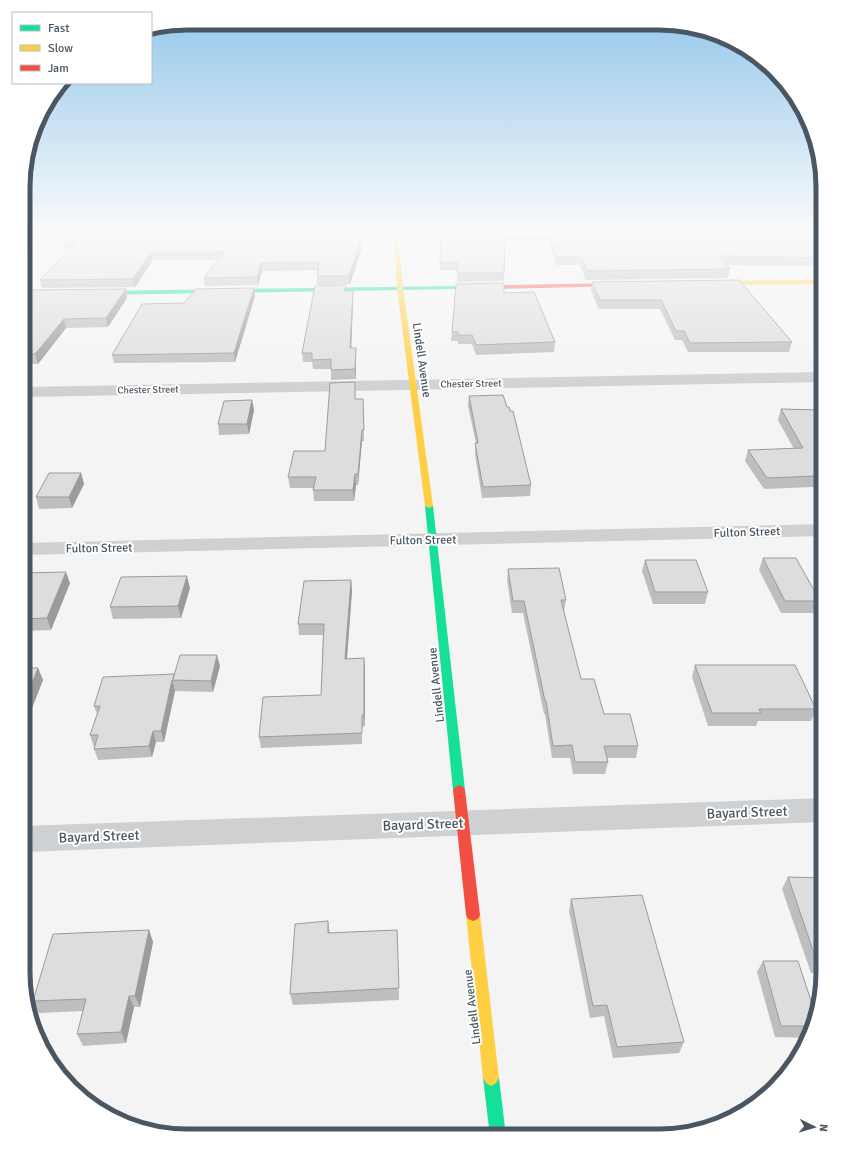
<svg xmlns="http://www.w3.org/2000/svg" width="846" height="1159" viewBox="0 0 846 1159" font-family="Signika,sans-serif">
<style>
.lines{fill:none;stroke-linecap:round;stroke-linejoin:round}
.street{fill:#ced0d2;fill-rule:evenodd}
.fast{fill:#16e098;fill-rule:evenodd}
.slow{fill:#ffcf43;fill-rule:evenodd}
.jam{fill:#f24e42;fill-rule:evenodd}
.wall{fill:#bebebf}
.shaded-wall{fill:#9b9b9b}
.building{fill:#ddddde;stroke:#9b9b9b}
.labels{text-anchor:middle;stroke-width:4;stroke-linejoin:round;paint-order:stroke}
.far-street-label{font-size:10px;fill:#4a5661;stroke:#fff}
.street-label{font-size:12px;fill:#4a5661;stroke:#fff}
.near-street-label{font-size:14px;fill:#4a5661;stroke:#fff}
.rim{fill:none;stroke:#4a5661;stroke-width:5}
</style>
<rect width="100%" height="100%" fill="#f4f4f4"/>
<g class="lines">
<g class="street">
<path d="M 24,232 L 35,232 L 28,240 L 24,241 Z"/>
<path d="M 823,372 L 823,382 L 24,397 L 24,387 Z"/>
<path d="M 823,524 L 823,536 L 24,555 L 24,543 Z"/>
<path d="M 823,798 L 823,822 L 23,852 L 23,826 Z"/>
</g>
<g class="fast">
<path d="M 457,286 L 459,287 L 459,289 L 96,295 L 93,293 L 96,291 Z"/>
<path d="M 426,504 L 432,504 L 433,506 L 465,790 L 463,793 L 459,795 L 455,793 L 453,790 L 425,506 Z"/>
<path d="M 491,1070 L 496,1073 L 499,1078 L 506,1136 L 490,1136 L 483,1078 L 486,1073 Z"/>
</g>
<g class="slow">
<path d="M 394,232 L 398,232 L 403,288 L 433,506 L 429,508 L 425,506 L 397,288 Z"/>
<path d="M 823,280 L 823,284 L 712,285 L 709,283 L 712,281 Z"/>
<path d="M 473,909 L 478,911 L 480,915 L 499,1078 L 496,1083 L 491,1086 L 486,1083 L 483,1078 L 466,915 L 468,911 Z"/>
</g>
<g class="jam">
<path d="M 622,283 L 624,284 L 624,286 L 457,290 L 454,288 L 457,286 Z"/>
<path d="M 459,785 L 463,787 L 465,790 L 480,915 L 478,919 L 473,921 L 468,919 L 466,915 L 453,790 L 455,787 Z"/>
</g>
</g>
<g class="wall">
<path d="M 70,232 L 362,232 L 361,251 L 350,284 L 317,285 L 317,276 L 318,270 L 262,271 L 258,285 L 205,286 L 204,278 L 218,260 L 153,260 L 135,287 L 42,288 L 40,280 L 70,249 L 64,249 L 63,242 Z"/>
<path d="M 439,232 L 823,232 L 823,266 L 726,265 L 730,269 L 728,278 L 586,280 L 580,265 L 556,265 L 549,241 L 505,240 L 504,281 L 457,282 L 458,270 L 440,270 L 441,239 Z"/>
<path d="M 739,280 L 792,342 L 789,352 L 688,352 L 682,340 L 675,340 L 660,309 L 599,309 L 591,291 L 592,282 Z"/>
<path d="M 126,289 L 127,298 L 108,327 L 66,328 L 38,364 L 24,364 L 24,296 Z"/>
<path d="M 346,291 L 353,291 L 353,300 L 351,348 L 356,348 L 356,379 L 331,380 L 331,369 L 313,369 L 312,362 L 303,362 L 302,353 Z"/>
<path d="M 504,293 L 555,342 L 554,352 L 476,355 L 472,344 L 458,344 L 458,341 L 451,341 L 452,332 Z"/>
<path d="M 255,296 L 235,362 L 114,363 L 112,355 L 184,303 Z"/>
<path d="M 355,382 L 355,399 L 363,399 L 364,441 L 362,441 L 358,485 L 356,485 L 354,501 L 314,501 L 313,488 L 290,488 L 288,477 L 325,451 Z"/>
<path d="M 469,396 L 531,485 L 530,496 L 482,498 L 475,454 L 476,443 L 468,406 Z"/>
<path d="M 252,400 L 254,410 L 249,434 L 219,435 L 218,424 Z"/>
<path d="M 781,409 L 823,410 L 823,488 L 814,488 L 813,487 L 764,489 L 745,461 L 748,450 L 794,449 L 778,420 Z"/>
<path d="M 81,473 L 84,484 L 72,508 L 39,509 L 36,497 Z"/>
<path d="M 763,558 L 820,601 L 816,613 L 781,613 L 759,570 Z"/>
<path d="M 645,560 L 708,592 L 705,604 L 653,604 L 642,571 Z"/>
<path d="M 508,569 L 566,600 L 564,612 L 581,679 L 604,714 L 638,746 L 636,758 L 607,758 L 608,762 L 605,774 L 573,774 L 570,758 L 552,758 L 545,714 L 544,714 L 523,613 L 512,613 L 507,580 Z"/>
<path d="M 24,573 L 70,583 L 51,630 L 24,631 Z"/>
<path d="M 351,580 L 352,591 L 347,659 L 364,658 L 365,669 L 365,726 L 362,727 L 362,744 L 261,748 L 259,737 L 321,695 L 323,635 L 299,635 L 298,624 Z"/>
<path d="M 190,588 L 181,618 L 113,619 L 110,607 Z"/>
<path d="M 695,665 L 816,709 L 811,721 L 758,721 L 756,726 L 708,726 L 692,677 Z"/>
<path d="M 220,666 L 213,692 L 175,691 L 164,742 L 156,742 L 152,757 L 98,760 L 94,749 L 95,747 L 94,747 L 90,735 L 97,714 L 94,706 L 174,674 Z"/>
<path d="M 24,668 L 38,668 L 43,680 L 32,708 L 23,709 Z"/>
<path d="M 788,877 L 823,878 L 823,974 L 811,973 L 782,889 Z"/>
<path d="M 571,899 L 684,1042 L 679,1053 L 613,1058 L 604,1016 L 590,1018 L 569,911 Z"/>
<path d="M 328,921 L 330,933 L 397,930 L 399,1000 L 293,1005 L 290,994 Z"/>
<path d="M 149,930 L 153,942 L 140,1007 L 134,1007 L 126,1043 L 83,1046 L 77,1034 L 83,1011 L 39,1013 L 33,1001 Z"/>
<path d="M 763,961 L 814,1025 L 808,1038 L 775,1037 L 757,972 Z"/>
<path d="M 626,1130 L 659,1136 L 623,1136 Z"/>
</g>
<g class="shaded-wall">
<path d="M 361,232 L 362,232 L 361,251 L 350,284 L 349,276 Z"/>
<path d="M 151,252 L 153,260 L 135,287 L 133,279 Z"/>
<path d="M 261,263 L 262,271 L 258,285 L 257,277 Z"/>
<path d="M 254,288 L 255,296 L 235,362 L 234,353 Z"/>
<path d="M 126,289 L 127,298 L 108,327 L 106,318 Z"/>
<path d="M 353,291 L 353,300 L 351,358 L 350,348 Z"/>
<path d="M 64,319 L 66,328 L 38,364 L 35,354 Z"/>
<path d="M 356,348 L 356,379 L 355,369 Z"/>
<path d="M 252,400 L 254,410 L 249,434 L 247,424 Z"/>
<path d="M 362,430 L 362,441 L 358,485 L 358,474 Z"/>
<path d="M 81,473 L 84,484 L 72,508 L 69,497 Z"/>
<path d="M 355,474 L 356,485 L 354,501 L 353,490 Z"/>
<path d="M 66,572 L 70,583 L 51,630 L 47,618 Z"/>
<path d="M 187,576 L 190,588 L 181,618 L 178,606 Z"/>
<path d="M 351,580 L 352,591 L 346,670 L 345,659 Z"/>
<path d="M 217,655 L 220,666 L 213,692 L 211,681 Z"/>
<path d="M 364,658 L 365,669 L 365,726 L 364,715 Z"/>
<path d="M 38,668 L 43,680 L 32,708 L 27,696 Z"/>
<path d="M 172,680 L 175,691 L 164,742 L 161,731 Z"/>
<path d="M 153,731 L 156,742 L 152,757 L 149,746 Z"/>
<path d="M 149,930 L 153,942 L 140,1007 L 135,996 Z"/>
<path d="M 129,996 L 134,1007 L 126,1043 L 121,1032 Z"/>
</g>
<g class="building">
<path d="M 70,232 L 361,232 L 360,243 L 349,276 L 317,276 L 319,262 L 261,263 L 257,277 L 204,278 L 224,252 L 151,252 L 133,279 L 40,280 L 77,241 L 63,242 Z"/>
<path d="M 441,232 L 823,232 L 823,258 L 719,256 L 730,269 L 587,271 L 581,257 L 556,257 L 549,233 L 505,232 L 504,273 L 457,273 L 458,262 L 440,262 Z"/>
<path d="M 739,280 L 792,342 L 690,343 L 684,331 L 676,331 L 661,300 L 600,300 L 592,282 Z"/>
<path d="M 504,283 L 504,293 L 534,292 L 555,342 L 476,345 L 472,335 L 458,335 L 458,332 L 452,332 L 456,284 Z"/>
<path d="M 346,285 L 344,291 L 353,291 L 350,348 L 356,348 L 355,369 L 331,370 L 331,359 L 312,360 L 312,353 L 302,353 L 315,286 Z"/>
<path d="M 254,288 L 234,353 L 112,355 L 142,304 L 184,303 L 196,289 Z"/>
<path d="M 126,289 L 106,318 L 64,319 L 35,354 L 24,354 L 24,296 L 29,290 Z"/>
<path d="M 355,382 L 355,399 L 363,399 L 364,430 L 362,430 L 358,474 L 355,474 L 353,490 L 313,490 L 316,477 L 288,477 L 294,451 L 325,451 L 330,383 Z"/>
<path d="M 503,395 L 507,407 L 509,407 L 510,411 L 513,411 L 531,485 L 483,487 L 475,443 L 478,443 L 469,396 Z"/>
<path d="M 252,400 L 247,424 L 218,424 L 224,401 Z"/>
<path d="M 781,409 L 823,410 L 823,477 L 817,477 L 816,476 L 767,478 L 748,450 L 803,448 Z"/>
<path d="M 49,473 L 81,473 L 69,497 L 36,497 Z"/>
<path d="M 763,558 L 796,558 L 820,601 L 785,601 Z"/>
<path d="M 645,560 L 696,560 L 708,592 L 655,592 Z"/>
<path d="M 559,568 L 566,600 L 561,600 L 581,679 L 594,679 L 604,714 L 630,714 L 638,746 L 604,746 L 608,762 L 575,762 L 572,745 L 553,746 L 546,701 L 545,701 L 524,601 L 513,601 L 508,569 Z"/>
<path d="M 66,572 L 47,618 L 24,619 L 24,573 Z"/>
<path d="M 187,576 L 178,606 L 110,607 L 121,577 Z"/>
<path d="M 351,580 L 345,659 L 364,658 L 364,715 L 362,715 L 362,733 L 259,737 L 263,697 L 321,695 L 324,624 L 298,624 L 304,581 Z"/>
<path d="M 180,655 L 217,655 L 211,681 L 172,680 L 161,731 L 153,731 L 149,746 L 94,749 L 98,735 L 90,735 L 100,706 L 94,706 L 103,677 L 174,674 L 173,679 Z"/>
<path d="M 695,665 L 795,665 L 816,709 L 759,709 L 761,713 L 712,713 Z"/>
<path d="M 24,668 L 38,668 L 27,696 L 23,696 Z"/>
<path d="M 788,877 L 823,878 L 823,962 L 817,962 Z"/>
<path d="M 642,895 L 684,1042 L 617,1047 L 607,1005 L 593,1006 L 571,899 Z"/>
<path d="M 328,921 L 328,933 L 397,930 L 399,988 L 290,994 L 295,924 Z"/>
<path d="M 149,930 L 135,996 L 129,996 L 121,1032 L 77,1034 L 86,999 L 33,1001 L 53,934 Z"/>
<path d="M 763,961 L 798,961 L 816,1016 L 813,1026 L 781,1026 Z"/>
<path d="M 703,1126 L 659,1136 L 627,1136 L 626,1130 Z"/>
</g>
<linearGradient id="sky" x2="0" y2="1"><stop stop-color="#91c6eb"/><stop offset="0.59" stop-color="#fafafa"/><stop offset="1" stop-color="#fafafa" stop-opacity="0"/></linearGradient>
<rect width="846" height="394" fill="url(#sky)"/>
<g class="labels">
<g class="far-street-label">
<text transform="translate(471 383) rotate(-1)" y="4">Chester Street</text>
<text transform="translate(148 389) rotate(-1)" y="4">Chester Street</text>
</g>
<g class="street-label">
<text transform="translate(422 360) rotate(82)" y="4">Lindell Avenue</text>
<text transform="translate(747 532) rotate(-2)" y="4">Fulton Street</text>
<text transform="translate(423 540) rotate(-1)" y="4">Fulton Street</text>
<text transform="translate(99 548) rotate(-1)" y="4">Fulton Street</text>
<text transform="translate(436 685) rotate(-96)" y="4">Lindell Avenue</text>
<text transform="translate(472 1007) rotate(-97)" y="4">Lindell Avenue</text>
</g>
<g class="near-street-label">
<text transform="translate(747 812) rotate(-2)" y="5">Bayard Street</text>
<text transform="translate(423 824) rotate(-2)" y="5">Bayard Street</text>
<text transform="translate(99 836) rotate(-2)" y="5">Bayard Street</text>
</g>
</g>
<path d="M0 0H846V1159H0ZM187 30H659A157 157 0 0 1 816 187V972A157 157 0 0 1 659 1129H187A157 157 0 0 1 30 972V187A157 157 0 0 1 187 30Z" fill="#fff" fill-rule="evenodd"/>
<path class="rim" d="M187 30H659A157 157 0 0 1 816 187V972A157 157 0 0 1 659 1129H187A157 157 0 0 1 30 972V187A157 157 0 0 1 187 30Z"/>
<rect x="12" y="12" width="140" height="72" fill="#ffffff" stroke="#b7bbc0"/>
<rect x="20" y="25" width="20" height="6" fill="#16e098" stroke="#b7bbc0"/>
<text x="48" y="32" font-size="12" fill="#4a5661">Fast</text>
<rect x="20" y="45" width="20" height="6" fill="#ffcf43" stroke="#b7bbc0"/>
<text x="48" y="52" font-size="12" fill="#4a5661">Slow</text>
<rect x="20" y="65" width="20" height="6" fill="#f24e42" stroke="#b7bbc0"/>
<text x="48" y="72" font-size="12" fill="#4a5661">Jam</text>
<g transform="translate(814 1127) rotate(95)" stroke="#ffffff" stroke-width="3" paint-order="stroke">
<path d="M0-3L7 15L0 10L-7 15Z" fill="#4a5661"/>
<text y="-6" font-size="11" font-weight="bold" text-anchor="middle" fill="#4a5661">N</text>
</g>
</svg>
